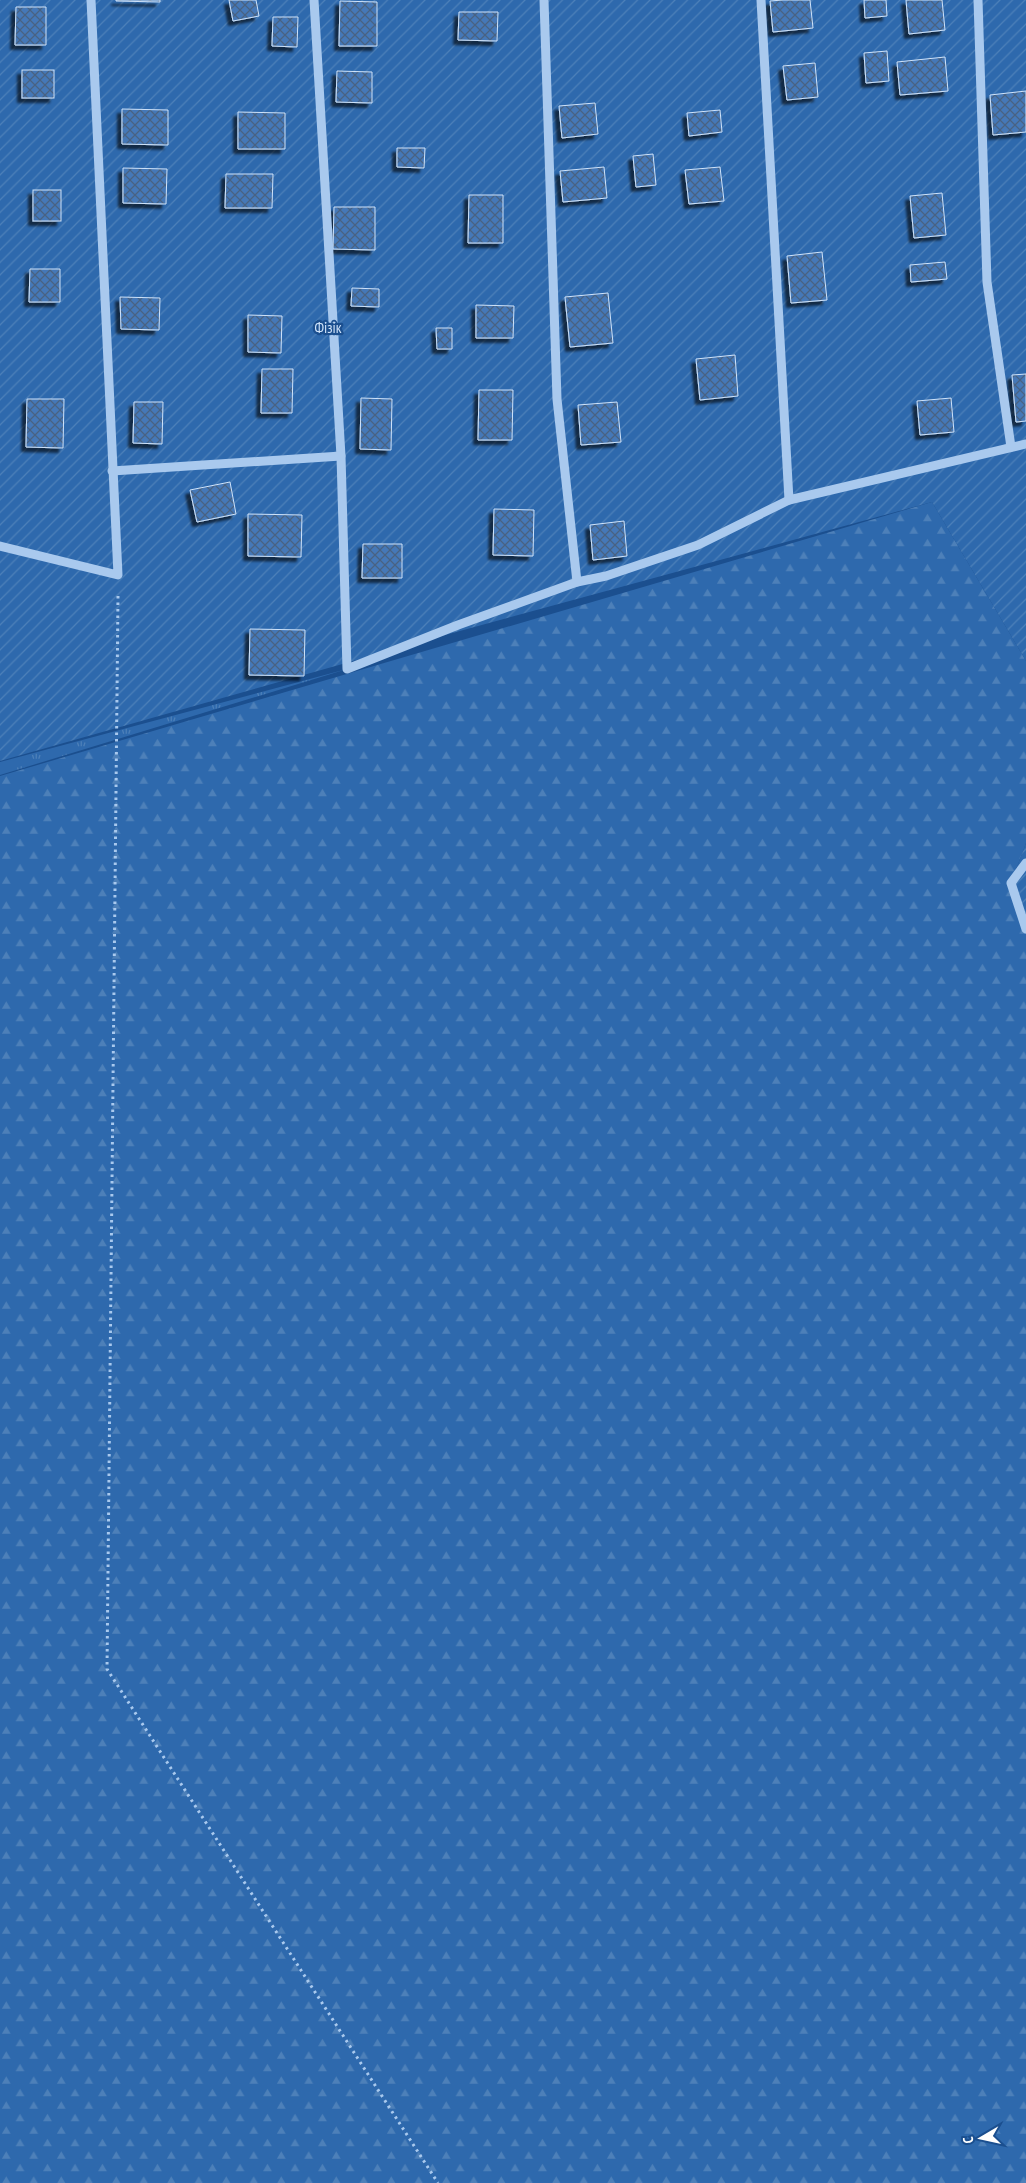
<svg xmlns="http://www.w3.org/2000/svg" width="1026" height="2183" viewBox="0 0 1026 2183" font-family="'PT Sans Narrow',sans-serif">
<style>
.grass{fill:url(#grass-tufts)}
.forest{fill:url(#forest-firs)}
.garden{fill:url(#garden-furrows)}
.building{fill:url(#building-cross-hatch);stroke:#cfe3fa;filter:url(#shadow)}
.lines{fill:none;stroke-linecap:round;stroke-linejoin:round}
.path{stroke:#a9c9ee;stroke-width:3;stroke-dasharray:2.5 4;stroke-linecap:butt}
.minor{stroke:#a9c9ee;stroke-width:9}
.labels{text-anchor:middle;stroke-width:4.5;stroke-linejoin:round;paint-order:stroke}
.park-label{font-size:15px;fill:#cfe3fa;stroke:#1b4f8f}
</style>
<defs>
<pattern id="grass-tufts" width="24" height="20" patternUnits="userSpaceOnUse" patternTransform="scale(1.25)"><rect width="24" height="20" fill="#2e69ad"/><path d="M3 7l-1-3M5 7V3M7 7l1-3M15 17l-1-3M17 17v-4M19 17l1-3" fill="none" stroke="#4d80b9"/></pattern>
<pattern id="forest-firs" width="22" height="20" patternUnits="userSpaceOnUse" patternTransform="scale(1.25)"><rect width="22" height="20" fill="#2e69ad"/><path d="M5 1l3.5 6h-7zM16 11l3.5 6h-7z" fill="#4d80b9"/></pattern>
<pattern id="garden-furrows" width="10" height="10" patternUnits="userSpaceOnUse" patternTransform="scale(1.25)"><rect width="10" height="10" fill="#2e69ad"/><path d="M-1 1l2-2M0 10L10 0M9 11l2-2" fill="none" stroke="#4d80b9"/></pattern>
<pattern id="building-cross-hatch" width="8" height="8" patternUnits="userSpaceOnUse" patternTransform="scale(1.25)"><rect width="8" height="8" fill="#4478b7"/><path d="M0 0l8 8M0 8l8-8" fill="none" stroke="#486282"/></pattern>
<filter id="shadow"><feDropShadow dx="-4.5" dy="4.5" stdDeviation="1" flood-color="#0009"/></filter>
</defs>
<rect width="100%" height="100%" fill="#1b4f8f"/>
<path class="grass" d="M 347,669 L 0,775 L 0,762 Z"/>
<path class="forest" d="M 932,502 L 1026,661 L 1026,843 L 1011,883 L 1026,929 L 1026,2183 L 0,2183 L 0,776 Z"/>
<g class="garden">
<path d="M 0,0 L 1026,0 L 1026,661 L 932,502 L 438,637 L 0,761 Z"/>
<path d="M 1026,843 L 1026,929 L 1011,883 Z"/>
</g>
<g class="building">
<path d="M 116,0 L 160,0 L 160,2 L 116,1 Z"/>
<path d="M 229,0 L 256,0 L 259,16 L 233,21 Z"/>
<path d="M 783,0 L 810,0 L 813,28 L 773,32 L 770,1 Z"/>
<path d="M 864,0 L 886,0 L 887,16 L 865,18 Z"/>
<path d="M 906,0 L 942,0 L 945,30 L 909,34 Z"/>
<path d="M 340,1 L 377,2 L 377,46 L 339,46 Z"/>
<path d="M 16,7 L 46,7 L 46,45 L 15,45 Z"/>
<path d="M 459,12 L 498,12 L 497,41 L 458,40 Z"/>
<path d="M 273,17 L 298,17 L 297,47 L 272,46 Z"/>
<path d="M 887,51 L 889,81 L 866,83 L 864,53 Z"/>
<path d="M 945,57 L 948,91 L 900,95 L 897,62 Z"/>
<path d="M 815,63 L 818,97 L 787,100 L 783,66 Z"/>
<rect x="22" y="70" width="32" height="28"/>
<path d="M 337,71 L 372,72 L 372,103 L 336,102 Z"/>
<path d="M 1026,91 L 1026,132 L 993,135 L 990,95 Z"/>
<path d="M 595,103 L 598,134 L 562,138 L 559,106 Z"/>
<path d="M 122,109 L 168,110 L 168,145 L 122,144 Z"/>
<path d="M 720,110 L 722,132 L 689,136 L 687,113 Z"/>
<path d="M 238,112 L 285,113 L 285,149 L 238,149 Z"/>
<path d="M 397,148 L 425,148 L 424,168 L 397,167 Z"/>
<path d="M 653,154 L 656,185 L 636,187 L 633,156 Z"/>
<path d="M 604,167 L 607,198 L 563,202 L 560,171 Z"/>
<path d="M 720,167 L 724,201 L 689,204 L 685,170 Z"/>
<path d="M 123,168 L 167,169 L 166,204 L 123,203 Z"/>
<path d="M 226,174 L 273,174 L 272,208 L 225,208 Z"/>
<rect x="33" y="190" width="28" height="31"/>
<path d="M 942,193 L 946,235 L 914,238 L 910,196 Z"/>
<path d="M 469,195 L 503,195 L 503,243 L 468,243 Z"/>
<path d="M 334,207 L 375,207 L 375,250 L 333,249 Z"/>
<path d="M 822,252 L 827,300 L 791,303 L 787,256 Z"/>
<path d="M 945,262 L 947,279 L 911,282 L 910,265 Z"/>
<path d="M 30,269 L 60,269 L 60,302 L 29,302 Z"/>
<path d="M 352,288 L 379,289 L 379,307 L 351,306 Z"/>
<path d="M 608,293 L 613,343 L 570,347 L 565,297 Z"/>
<path d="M 120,297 L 160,298 L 159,330 L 121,329 Z"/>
<path d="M 476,305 L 514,306 L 513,338 L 476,338 Z"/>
<path d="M 248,315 L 282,316 L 281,353 L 248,352 Z"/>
<path d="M 436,328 L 452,328 L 452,349 L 437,349 Z"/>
<path d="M 735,355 L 738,396 L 700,400 L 696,359 Z"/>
<path d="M 262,369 L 293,369 L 292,413 L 261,413 Z"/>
<path d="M 1026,374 L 1026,421 L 1016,422 L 1012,375 Z"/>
<path d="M 479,390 L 513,390 L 512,440 L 478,440 Z"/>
<path d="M 361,398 L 392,399 L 391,450 L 360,449 Z"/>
<path d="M 951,398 L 954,432 L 920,435 L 917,401 Z"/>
<path d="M 27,399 L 64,399 L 63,448 L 26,447 Z"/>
<path d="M 134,402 L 163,402 L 162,444 L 133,443 Z"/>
<path d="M 617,402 L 621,442 L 581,445 L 578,405 Z"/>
<path d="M 230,482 L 236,514 L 197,522 L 190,490 Z"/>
<path d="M 494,509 L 534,510 L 533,556 L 493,555 Z"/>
<path d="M 248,514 L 302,515 L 301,557 L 248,556 Z"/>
<path d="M 624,521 L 627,556 L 593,560 L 590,525 Z"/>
<path d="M 363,544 L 402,544 L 402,578 L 362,578 Z"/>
<path d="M 250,629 L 305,630 L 304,676 L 249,675 Z"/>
</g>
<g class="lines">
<path class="path" d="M 118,596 L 107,1669 L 438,2183"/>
<g class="minor">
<path d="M 314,0 L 341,456 L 347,669 L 458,625 L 577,582 L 606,576 L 698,545 L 789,500"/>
<path d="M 544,0 L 557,399 L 577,582"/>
<path d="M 761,0 L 789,500 L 1026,444"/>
<path d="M 978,0 L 987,282 L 1011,447"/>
<path d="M 112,471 L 341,456"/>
<path d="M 0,546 L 118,575 L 91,0"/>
<path d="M 1026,863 L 1011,883 L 1026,929"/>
</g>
</g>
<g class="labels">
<g class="park-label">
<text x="328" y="333">Фізік</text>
</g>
</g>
<g transform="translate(981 2138) rotate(261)" stroke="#1b4f8f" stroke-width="4" paint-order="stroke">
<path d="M0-4L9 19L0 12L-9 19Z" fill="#ffffff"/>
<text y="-8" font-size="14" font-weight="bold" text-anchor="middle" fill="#ffffff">С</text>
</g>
</svg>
